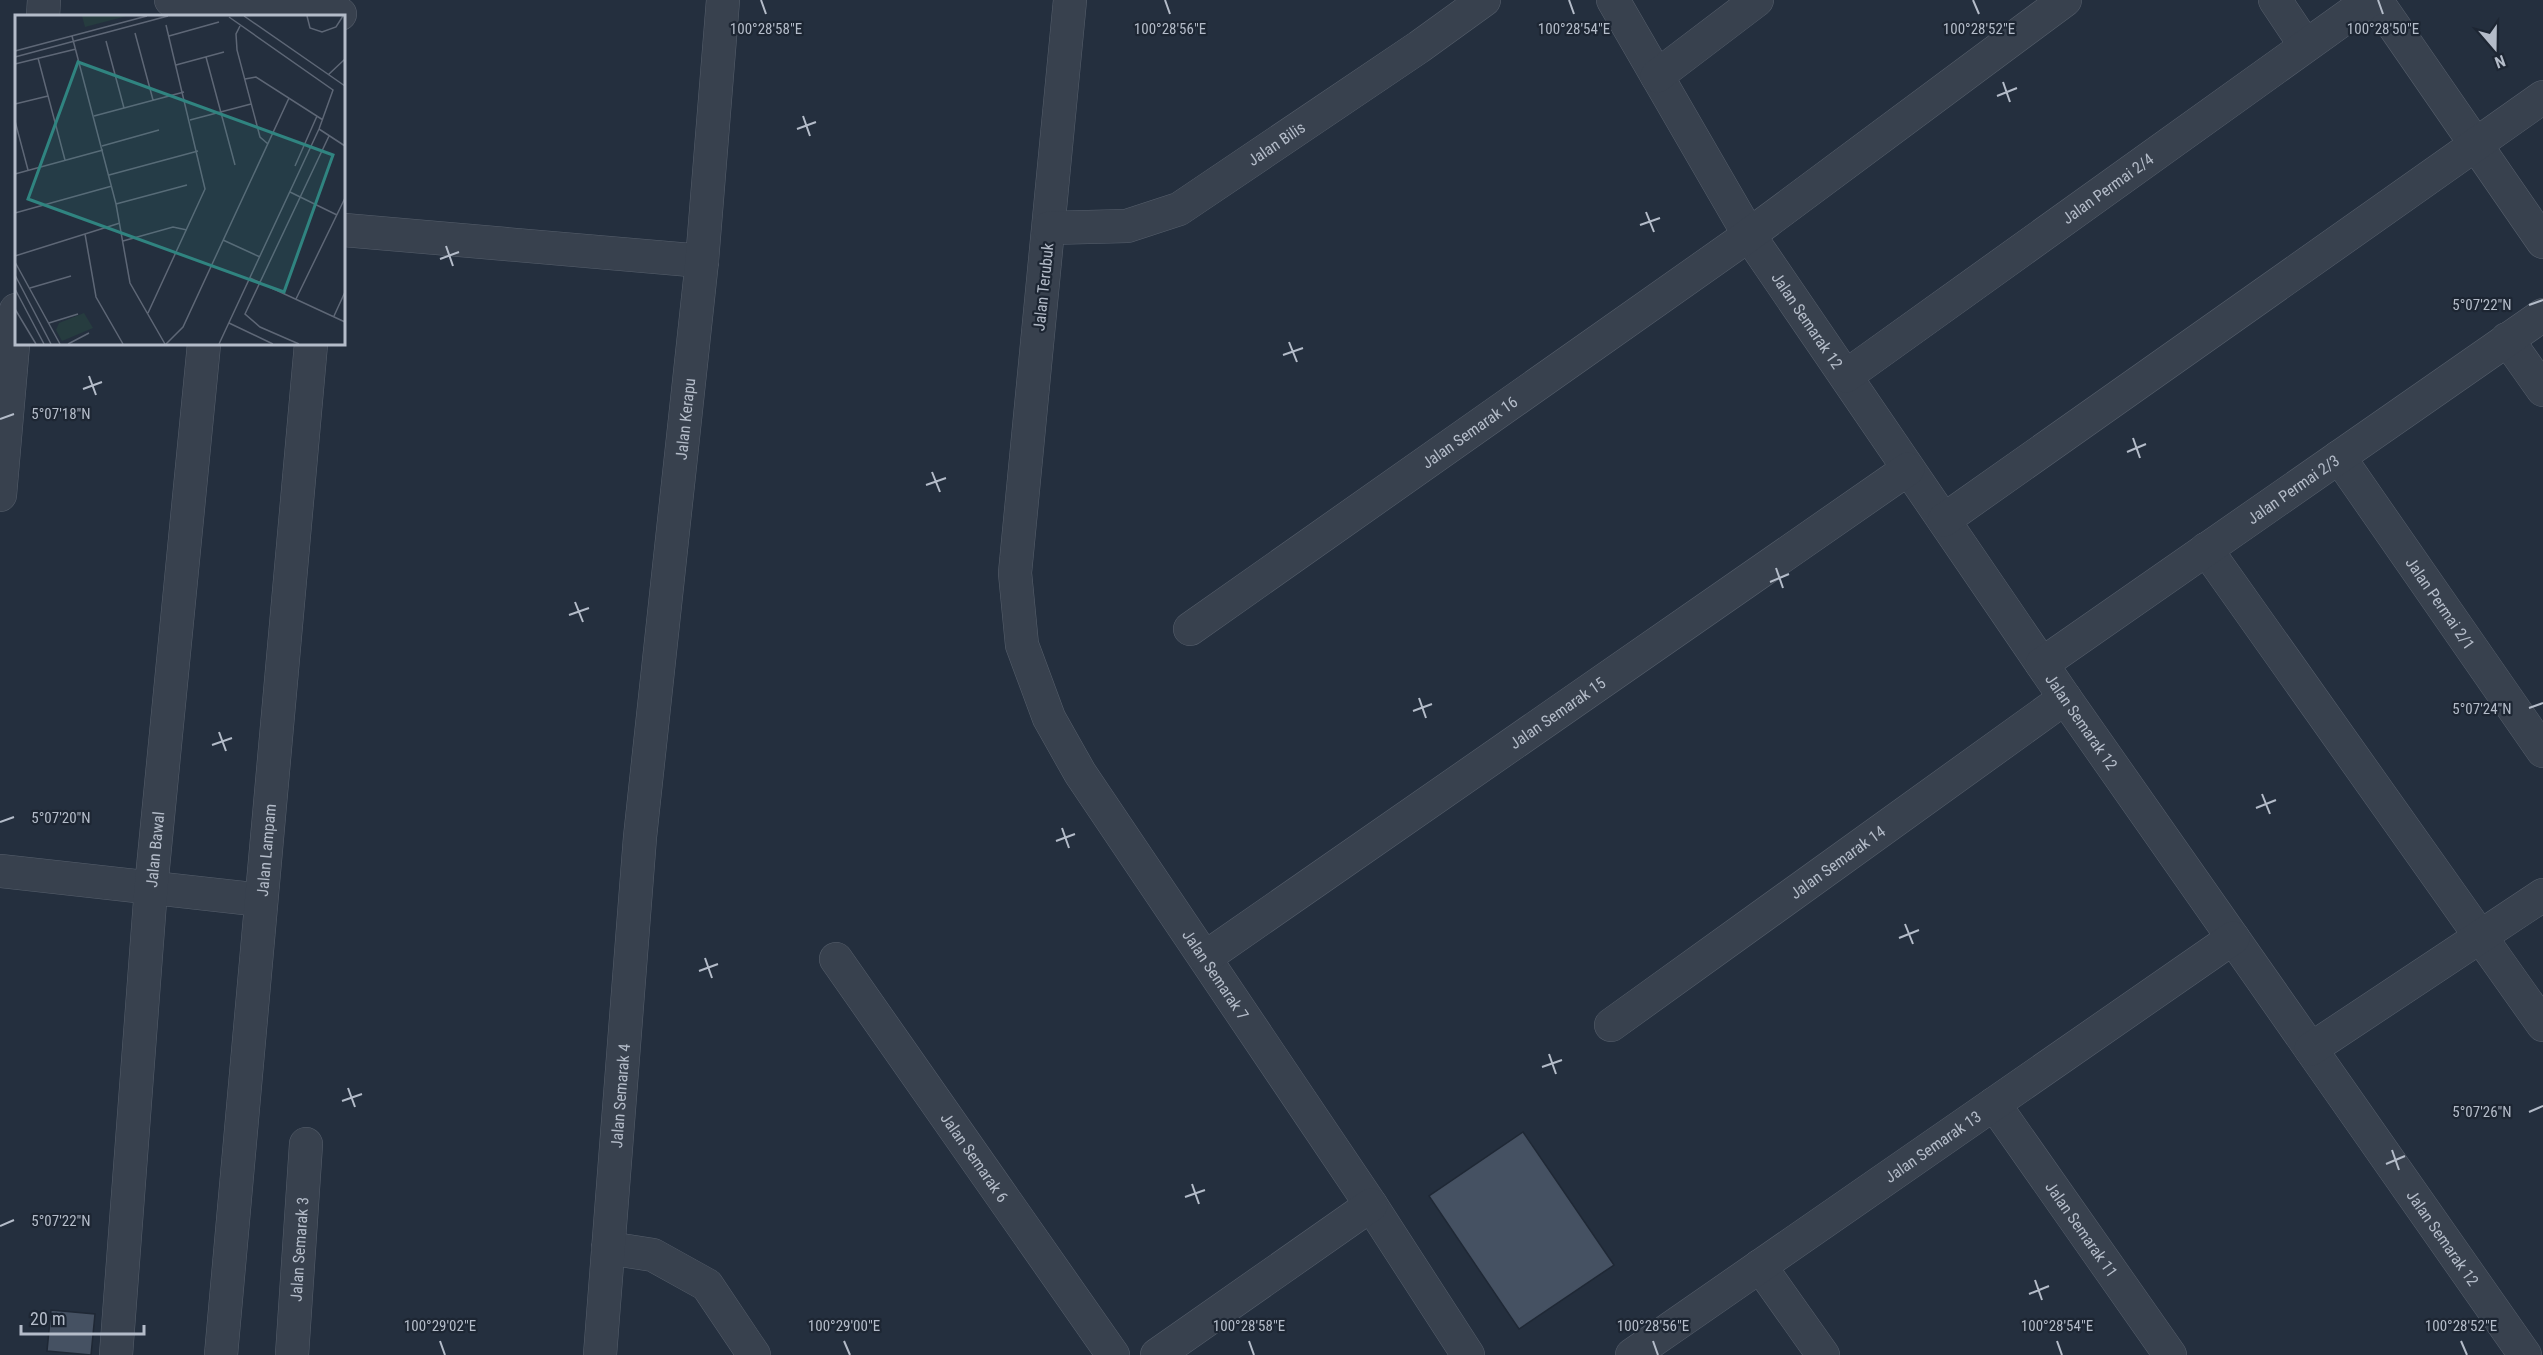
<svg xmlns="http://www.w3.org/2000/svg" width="2543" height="1355" viewBox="0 0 2543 1355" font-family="'Roboto Condensed',sans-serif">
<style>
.building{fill:#455162;stroke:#1f2835;stroke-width:1.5}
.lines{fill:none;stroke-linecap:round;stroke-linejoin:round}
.minor-casing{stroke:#565f6c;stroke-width:34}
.minor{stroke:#38414e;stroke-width:33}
.ticks{fill:none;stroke:#b4bcc9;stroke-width:2}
.labels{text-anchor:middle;stroke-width:4.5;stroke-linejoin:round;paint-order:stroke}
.street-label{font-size:16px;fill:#b4bcc9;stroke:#1d2633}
.inset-road{fill:none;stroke:#5e6776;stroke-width:1.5}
.view{fill:#308480;fill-opacity:0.15;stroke:#308480;stroke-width:3}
.inset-edge{fill:none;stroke:#b4bcc9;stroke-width:3}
.ticks-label{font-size:15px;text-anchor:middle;fill:#b4bcc9;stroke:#1d2633;stroke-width:4.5;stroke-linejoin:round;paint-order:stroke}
</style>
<rect width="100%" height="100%" fill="#242f3e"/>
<g class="building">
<path d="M 1523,1132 L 1614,1265 L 1519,1329 L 1429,1196 Z"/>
<path d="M 51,1310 L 95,1314 L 91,1355 L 47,1351 Z"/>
</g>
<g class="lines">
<g class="minor-casing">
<g id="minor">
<path d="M 171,0 L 340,14"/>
<path id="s1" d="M 1070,0 L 1015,573 L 1022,645 L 1049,718 L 1080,773 L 1371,1205 L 1468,1355"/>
<path id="s2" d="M 1613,0 L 1749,235 L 2065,698 L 2525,1355"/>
<path d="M 2275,0 L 2305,45"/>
<path d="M 2376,0 L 2543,242"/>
<path d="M 43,16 L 44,0"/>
<path d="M 1657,76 L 1757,0"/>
<path id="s3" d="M 1049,228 L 1127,226 L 1179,209 L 1419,47 L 1484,0"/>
<path d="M 344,230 L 702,261"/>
<path d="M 2507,339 L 2543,390"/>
<path id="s4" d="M 1846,376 L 2370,0"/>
<path id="s5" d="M 2339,457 L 2543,751"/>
<path d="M 0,495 L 16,310"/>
<path d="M 1944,520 L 2543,97"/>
<path d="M 2206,549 L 2543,1025"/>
<path id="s6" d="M 1190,629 L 1749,235 L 2065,0"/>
<path id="s7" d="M 2042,664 L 2543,315"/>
<path d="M 0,871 L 261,900"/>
<path id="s8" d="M 1206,957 L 1908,469"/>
<path id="s9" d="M 836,959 L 1113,1355"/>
<path id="s10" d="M 1611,1025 L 2065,698"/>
<path d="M 2311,1049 L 2543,895"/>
<path id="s11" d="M 1994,1104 L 2170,1355"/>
<path d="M 608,1248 L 653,1255 L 707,1285 L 754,1355"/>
<path d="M 1760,1266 L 1823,1355"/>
<path id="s12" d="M 116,1355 L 151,888 L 204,344"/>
<path id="s13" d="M 221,1355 L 311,344"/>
<path id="s14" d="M 292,1355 L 306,1144"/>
<path id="s15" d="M 600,1355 L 640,837 L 702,261 L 723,0"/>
<path d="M 1157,1355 L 1371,1205"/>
<path id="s16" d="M 1632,1355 L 2233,938"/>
</g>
</g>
<use href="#minor" class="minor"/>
</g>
<path class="ticks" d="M 761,0 L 766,14M 1165,0 L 1170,14M 1569,0 L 1574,14M 1973,0 L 1979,14M 2378,0 L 2383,14M 2003,82 L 2010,102M 1997,96 L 2017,88M 803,116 L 810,136M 797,129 L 816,122M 1646,212 L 1654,232M 1640,225 L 1660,218M 446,246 L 453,266M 440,259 L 459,252M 2529,305 L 2543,300M 1289,342 L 1297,362M 1283,355 L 1303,348M 89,376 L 96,395M 83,389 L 102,382M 0,419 L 14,414M 2133,438 L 2140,458M 2127,452 L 2146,444M 932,472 L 940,492M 926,485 L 946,478M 1776,568 L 1783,588M 1770,582 L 1789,574M 575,602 L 583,622M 569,615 L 589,608M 1419,698 L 1426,718M 2529,708 L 2543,703M 1413,711 L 1432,704M 219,732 L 226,751M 212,745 L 232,738M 2262,794 L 2270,814M 2256,808 L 2276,800M 0,822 L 14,817M 1062,828 L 1069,848M 1056,841 L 1075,834M 1905,924 L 1913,944M 1899,938 L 1919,930M 705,958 L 712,978M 699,971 L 718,964M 1549,1054 L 1556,1074M 1542,1067 L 1562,1060M 348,1088 L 355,1107M 342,1101 L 362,1094M 2529,1112 L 2543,1106M 2392,1150 L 2399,1170M 2386,1164 L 2405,1156M 1192,1184 L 1199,1204M 1185,1197 L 1205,1190M 0,1226 L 14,1220M 2035,1280 L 2042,1300M 2029,1294 L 2049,1286M 440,1341 L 445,1355M 844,1341 L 850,1355M 1249,1341 L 1254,1355M 1653,1341 L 1658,1355M 2057,1341 L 2062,1355M 2461,1341 L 2467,1355"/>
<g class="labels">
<g class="street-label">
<text dy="6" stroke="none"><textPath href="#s3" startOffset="250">Jalan Bilis</textPath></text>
<text dy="6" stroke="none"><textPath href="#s4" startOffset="322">Jalan Permai 2/4</textPath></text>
<text transform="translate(1043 287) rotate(-84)" y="6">Jalan Terubuk</text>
<text dy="6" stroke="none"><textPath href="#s2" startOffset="375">Jalan Semarak 12</textPath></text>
<text dy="6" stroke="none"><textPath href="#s15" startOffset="940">Jalan Kerapu</textPath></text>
<text dy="6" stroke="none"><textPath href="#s6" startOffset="342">Jalan Semarak 16</textPath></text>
<text dy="6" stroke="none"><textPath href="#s7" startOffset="306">Jalan Permai 2/3</textPath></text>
<text dy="6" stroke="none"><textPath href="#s5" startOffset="178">Jalan Permai 2/1</textPath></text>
<text dy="6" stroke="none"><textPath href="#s8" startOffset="428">Jalan Semarak 15</textPath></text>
<text dy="6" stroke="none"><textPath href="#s2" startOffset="861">Jalan Semarak 12</textPath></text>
<text dy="6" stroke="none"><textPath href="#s12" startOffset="507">Jalan Bawal</textPath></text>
<text dy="6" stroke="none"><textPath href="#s13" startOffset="507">Jalan Lampam</textPath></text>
<text dy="6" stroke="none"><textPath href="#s10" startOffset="279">Jalan Semarak 14</textPath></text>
<text dy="6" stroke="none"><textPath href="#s1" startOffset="1032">Jalan Semarak 7</textPath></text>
<text dy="6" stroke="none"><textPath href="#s15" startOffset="260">Jalan Semarak 4</textPath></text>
<text dy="6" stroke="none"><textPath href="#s16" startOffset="366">Jalan Semarak 13</textPath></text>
<text dy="6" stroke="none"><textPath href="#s9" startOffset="242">Jalan Semarak 6</textPath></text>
<text dy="6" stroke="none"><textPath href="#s11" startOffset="153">Jalan Semarak 11</textPath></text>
<text dy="6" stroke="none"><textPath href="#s2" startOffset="1491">Jalan Semarak 12</textPath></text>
<text dy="6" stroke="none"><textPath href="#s14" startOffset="106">Jalan Semarak 3</textPath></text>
</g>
</g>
<g transform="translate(15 15)">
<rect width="330" height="330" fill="#242f3e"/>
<path d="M 67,1 L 112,1 L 70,12 ZM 69,298 L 78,313 L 47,326 L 41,315 L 44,308 Z" fill="#263c3f"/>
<path class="inset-road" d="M 229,1 L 330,71M 292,1 L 295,13 L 307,17 L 321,12 L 328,1M 225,11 L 221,19 L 222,35 L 245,122 L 253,129M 120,18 L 138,85M 57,21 L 101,189 L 115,268 L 150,329M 154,21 L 204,7M 91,26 L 109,93M 0,36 L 132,1M 0,42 L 153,1M 191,42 L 220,150M 23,43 L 50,145M 0,49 L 61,34M 161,50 L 209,37M 313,60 L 330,44M 230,64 L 241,62 L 308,105M 0,89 L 33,81M 79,101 L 169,77M 175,105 L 236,89M 0,106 L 13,155M 304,114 L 330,131M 87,131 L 144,115M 280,151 L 302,101M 0,159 L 88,135M 94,160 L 183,136M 275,177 L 322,200M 101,189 L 172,170M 0,198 L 97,171M 70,219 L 81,282 L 108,329M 208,225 L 245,242M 108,226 L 158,212 L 172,215M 0,241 L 105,208M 0,247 L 45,329M 0,260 L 36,329M 235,263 L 330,307M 15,273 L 56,261M 0,274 L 29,329M 281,284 L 330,183M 0,294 L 21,329M 133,298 L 190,174 L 151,10M 319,301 L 330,277M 34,308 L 63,299M 214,308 L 258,329M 53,329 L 74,318M 151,329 L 168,312 L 274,83M 204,329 L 304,114 L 318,75 L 214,2M 284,329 L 245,312 L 230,299 L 314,121"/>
<path class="view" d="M 63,47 L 318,140 L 269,277 L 13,184 Z"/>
<rect width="330" height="330" class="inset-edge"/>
</g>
<g class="ticks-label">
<text x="766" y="34">100°28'58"E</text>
<text x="1170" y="34">100°28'56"E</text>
<text x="1979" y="34">100°28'52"E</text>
<text x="1574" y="34">100°28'54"E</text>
<text x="2383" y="34">100°28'50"E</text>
<text x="2482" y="310">5°07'22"N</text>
<text x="61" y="419">5°07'18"N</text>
<text x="2482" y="714">5°07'24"N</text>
<text x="61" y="823">5°07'20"N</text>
<text x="2482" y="1117">5°07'26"N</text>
<text x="61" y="1226">5°07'22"N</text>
<text x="440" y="1331">100°29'02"E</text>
<text x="844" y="1331">100°29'00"E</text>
<text x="1249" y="1331">100°28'58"E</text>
<text x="1653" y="1331">100°28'56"E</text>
<text x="2057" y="1331">100°28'54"E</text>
<text x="2461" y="1331">100°28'52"E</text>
</g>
<g transform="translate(2495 48) rotate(160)" stroke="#1d2633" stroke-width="4.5" paint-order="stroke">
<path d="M0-4.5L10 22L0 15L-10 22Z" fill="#b4bcc9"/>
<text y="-9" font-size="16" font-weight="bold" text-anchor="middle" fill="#b4bcc9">N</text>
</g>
<path d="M21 1325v9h123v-9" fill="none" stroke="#b4bcc9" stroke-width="3"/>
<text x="30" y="1325" font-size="18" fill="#b4bcc9" stroke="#1d2633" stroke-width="4.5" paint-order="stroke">20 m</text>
</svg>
